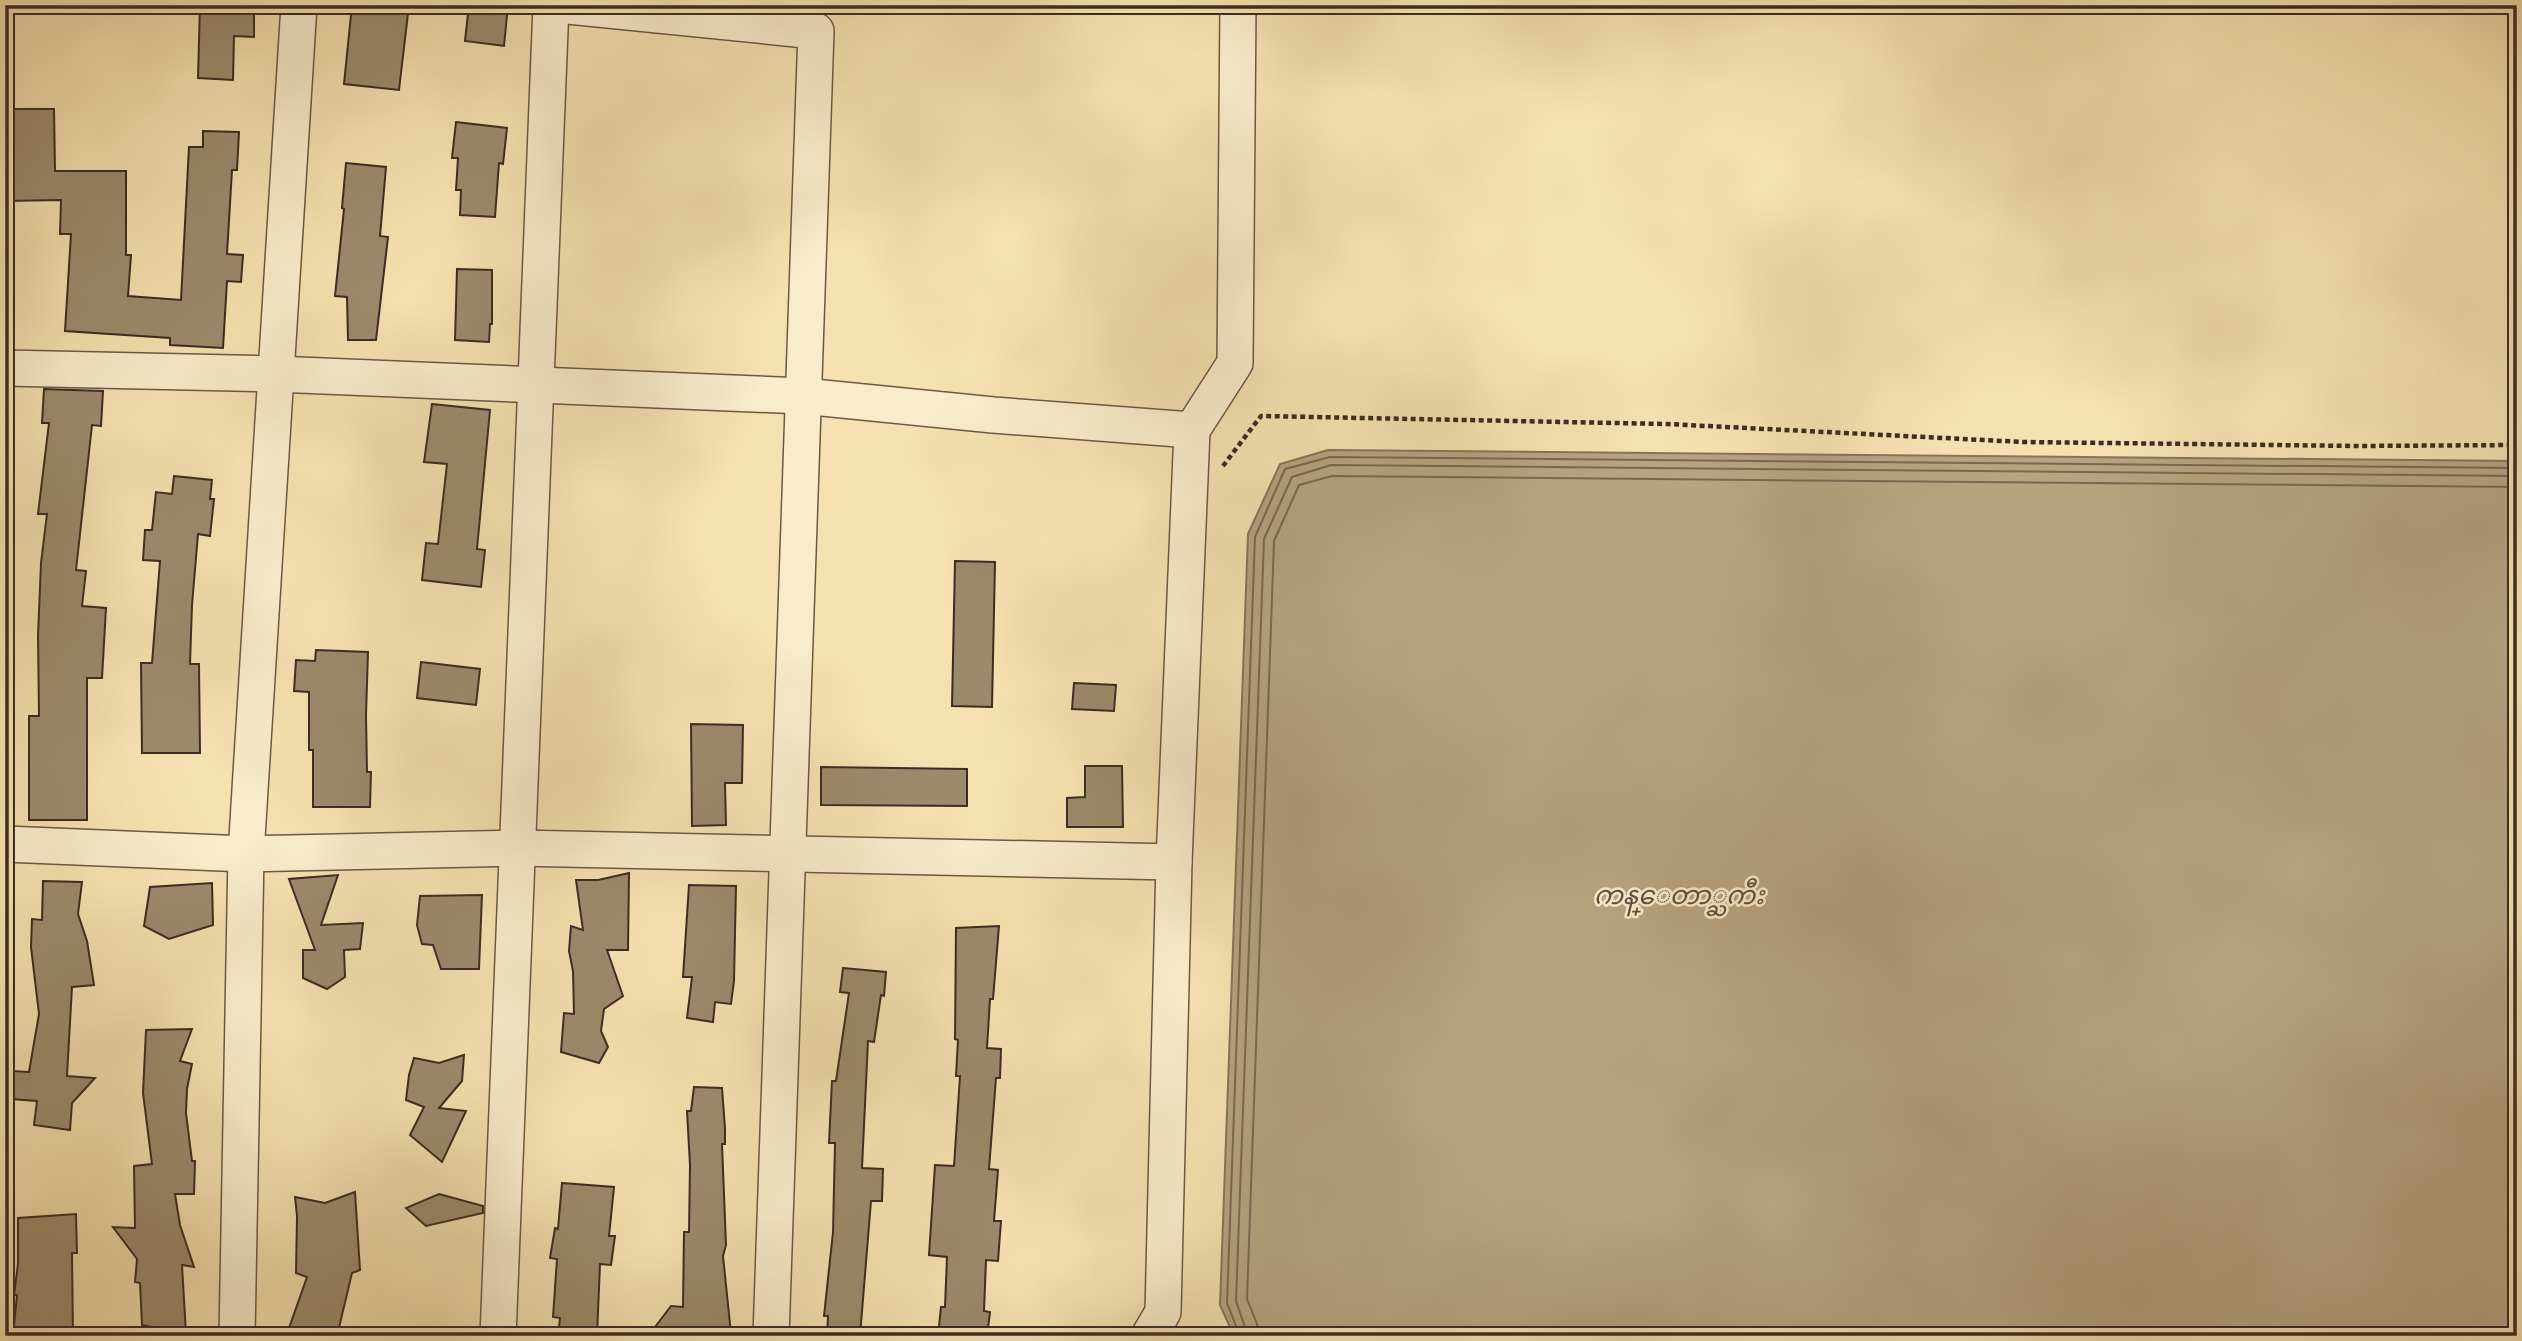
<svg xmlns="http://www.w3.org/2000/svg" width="2522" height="1341" viewBox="0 0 2522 1341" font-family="'IM FELL Double Pica','Noto Sans Myanmar',serif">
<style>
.water{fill:#b6a380;stroke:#85735c;stroke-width:2}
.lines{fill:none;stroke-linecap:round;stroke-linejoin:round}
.shore{stroke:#786852;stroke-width:2}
.building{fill:#9c8a6d;stroke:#3b2c25;stroke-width:2}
.street-casing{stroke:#6a5948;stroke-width:38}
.path{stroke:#3b2c25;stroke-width:4.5;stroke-dasharray:5 3.5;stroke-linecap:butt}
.street{stroke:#f8eccb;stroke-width:35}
.labels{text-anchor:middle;stroke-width:5;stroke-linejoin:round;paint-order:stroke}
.water-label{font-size:26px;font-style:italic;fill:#605040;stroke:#f8eccb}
</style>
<rect width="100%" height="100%" fill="#f5e1af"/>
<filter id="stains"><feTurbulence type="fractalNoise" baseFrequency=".00286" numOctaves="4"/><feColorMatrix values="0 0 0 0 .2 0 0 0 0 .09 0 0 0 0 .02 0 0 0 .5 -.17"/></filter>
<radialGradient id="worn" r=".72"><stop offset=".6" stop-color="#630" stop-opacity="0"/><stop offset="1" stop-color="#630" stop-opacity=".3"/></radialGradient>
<path class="water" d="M 1328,450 L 2517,461 L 2517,1336 L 1234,1336 L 1220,1305 L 1248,534 L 1280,464 Z"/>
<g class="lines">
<g class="shore">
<path d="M 1240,1336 L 1227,1303 L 1255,537 L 1285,469 L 1330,457 L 2517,468"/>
<path d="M 1248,1336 L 1236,1301 L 1264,539 L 1292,477 L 1331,465 L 2517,476"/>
<path d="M 1259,1336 L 1257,1324 L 1247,1299 L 1274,541 L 1299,485 L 1332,476 L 2517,487"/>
</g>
</g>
<g class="building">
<path d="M 200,5 L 254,5 L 254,37 L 234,36 L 233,80 L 198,78 Z"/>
<path d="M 352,5 L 409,5 L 399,90 L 344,84 Z"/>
<path d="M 469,5 L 508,5 L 504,46 L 465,41 Z"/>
<path d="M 5,109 L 54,109 L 55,171 L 126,171 L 126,255 L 131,255 L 128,296 L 181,300 L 189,147 L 203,147 L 203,131 L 239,132 L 237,170 L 232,170 L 227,254 L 243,255 L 241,282 L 227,281 L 223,348 L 170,345 L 170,338 L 65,331 L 71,234 L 60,234 L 61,200 L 5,201 Z"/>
<path d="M 456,122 L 507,128 L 503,164 L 499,163 L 495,217 L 460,215 L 461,190 L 456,190 L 458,158 L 452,158 Z"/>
<path d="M 346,163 L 386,167 L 380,236 L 388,237 L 376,340 L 348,340 L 347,297 L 335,296 L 344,209 L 342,208 Z"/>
<path d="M 457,269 L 492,270 L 492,324 L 490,324 L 489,342 L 455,340 Z"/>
<path d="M 44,389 L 103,391 L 101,426 L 92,425 L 76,570 L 86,571 L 82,606 L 106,608 L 102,678 L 87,678 L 87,820 L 29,820 L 29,716 L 39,716 L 38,636 L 41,563 L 47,514 L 38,514 L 49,423 L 42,423 Z"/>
<path d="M 432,404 L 490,410 L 477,549 L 485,550 L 481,587 L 422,580 L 426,543 L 438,544 L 447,464 L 424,462 Z"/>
<path d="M 174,476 L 212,480 L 210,499 L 214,499 L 210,536 L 198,534 L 192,605 L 190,664 L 199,664 L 200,753 L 142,753 L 141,663 L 152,663 L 160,561 L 143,560 L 145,530 L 152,530 L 156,492 L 172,494 Z"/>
<path d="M 955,561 L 995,562 L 992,707 L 952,706 Z"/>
<path d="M 316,650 L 368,652 L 366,715 L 367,772 L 371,772 L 370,807 L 313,807 L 313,750 L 309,750 L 309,692 L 294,691 L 296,660 L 315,661 Z"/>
<path d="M 421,662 L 480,669 L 476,705 L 417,698 Z"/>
<path d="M 1074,683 L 1116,685 L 1114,711 L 1072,709 Z"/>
<path d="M 691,724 L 743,725 L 742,783 L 725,783 L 726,825 L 692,826 Z"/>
<path d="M 1085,766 L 1122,766 L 1123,827 L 1067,827 L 1067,798 L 1085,797 Z"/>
<path d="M 821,767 L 967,769 L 967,806 L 821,805 Z"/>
<path d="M 629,873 L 628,950 L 607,950 L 623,996 L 604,1009 L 601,1031 L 608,1047 L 599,1063 L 561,1052 L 564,1013 L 574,1014 L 573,971 L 569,951 L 571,926 L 583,930 L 576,880 L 598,880 Z"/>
<path d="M 338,875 L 321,925 L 363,923 L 360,949 L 344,950 L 345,977 L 327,989 L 303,978 L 303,950 L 315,950 L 289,879 Z"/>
<path d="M 43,881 L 82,882 L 78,914 L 87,941 L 94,985 L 72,987 L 67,1076 L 95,1078 L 72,1103 L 70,1130 L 34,1125 L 37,1101 L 11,1099 L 12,1071 L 29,1072 L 39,1014 L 31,947 L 32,919 L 42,920 Z"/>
<path d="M 212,883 L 213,925 L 169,939 L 144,926 L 150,887 Z"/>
<path d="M 689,885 L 736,886 L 734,981 L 731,1004 L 715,1002 L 713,1022 L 687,1018 L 692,977 L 683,977 Z"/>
<path d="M 482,895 L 479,969 L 441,969 L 433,945 L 422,944 L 417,925 L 420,896 Z"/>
<path d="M 999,926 L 993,999 L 990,999 L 987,1048 L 1001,1049 L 1000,1078 L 996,1078 L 989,1169 L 998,1170 L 994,1221 L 1001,1221 L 998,1261 L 986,1260 L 984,1311 L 990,1312 L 987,1336 L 938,1336 L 941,1307 L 945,1307 L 947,1257 L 929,1255 L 935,1165 L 954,1166 L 960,1076 L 956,1076 L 958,1040 L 955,1039 L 956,928 Z"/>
<path d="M 843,968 L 886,972 L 884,996 L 881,995 L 874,1042 L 868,1041 L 862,1168 L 883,1169 L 882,1201 L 871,1201 L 860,1336 L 827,1336 L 828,1316 L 824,1316 L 833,1232 L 835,1143 L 829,1143 L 832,1081 L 836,1081 L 849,993 L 840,992 Z"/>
<path d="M 192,1029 L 180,1061 L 192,1064 L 187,1089 L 186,1113 L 192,1161 L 195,1161 L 194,1194 L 175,1194 L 180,1225 L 194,1267 L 182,1265 L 186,1334 L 142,1325 L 140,1283 L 135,1282 L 137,1259 L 113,1227 L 135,1228 L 134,1166 L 152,1164 L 143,1093 L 146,1030 Z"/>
<path d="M 464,1055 L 462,1081 L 439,1108 L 466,1111 L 442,1162 L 410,1135 L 424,1107 L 406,1100 L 409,1075 L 414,1058 L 439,1063 Z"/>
<path d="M 694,1087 L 722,1088 L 725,1128 L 725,1144 L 722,1144 L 726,1245 L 723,1256 L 731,1334 L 652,1331 L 671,1306 L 683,1307 L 684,1232 L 689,1232 L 690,1165 L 687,1111 L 691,1111 Z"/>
<path d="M 562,1183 L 614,1187 L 609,1236 L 615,1236 L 611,1265 L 600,1264 L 597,1336 L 558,1336 L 560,1318 L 553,1317 L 557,1259 L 550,1258 L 555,1228 L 558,1229 Z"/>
<path d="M 355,1192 L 360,1270 L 352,1273 L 337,1336 L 302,1336 L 288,1331 L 307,1277 L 296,1273 L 297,1216 L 295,1197 L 325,1203 Z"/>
<path d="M 439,1194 L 483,1206 L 483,1213 L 426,1226 L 406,1208 Z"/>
<path d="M 76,1214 L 77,1253 L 72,1253 L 73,1336 L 13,1336 L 17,1295 L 14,1295 L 18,1264 L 18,1218 Z"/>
</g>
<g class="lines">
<g class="street-casing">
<g id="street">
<path d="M 558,5 L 816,31 L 771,1336"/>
<path d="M 5,368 L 275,374 L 803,396 L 993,415 L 1192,430"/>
<path d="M 5,844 L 246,854 L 518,848 L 1174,862"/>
<path d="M 237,1336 L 246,854 L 299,5"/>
<path d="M 498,1336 L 551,5"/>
<path d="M 1149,1336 L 1163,1312 L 1174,862 L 1192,430 L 1235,363 L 1238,5"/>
</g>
</g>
<path class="path" d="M 1223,466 L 1261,416 L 1667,424 L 2023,442 L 2359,446 L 2517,445"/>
<use href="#street" class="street"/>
</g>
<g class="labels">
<g class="water-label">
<text x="1679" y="904">ကန္ေတာ္ႀကီး</text>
</g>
</g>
<rect width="2522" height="1341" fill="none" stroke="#f5e1af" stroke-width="28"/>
<rect x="7" y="7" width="2508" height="1327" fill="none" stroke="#3b2c25" stroke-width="3.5"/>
<rect x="14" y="14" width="2494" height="1313" fill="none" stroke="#3b2c25" stroke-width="2"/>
<rect width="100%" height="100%" filter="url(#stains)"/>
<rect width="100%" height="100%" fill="url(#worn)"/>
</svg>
